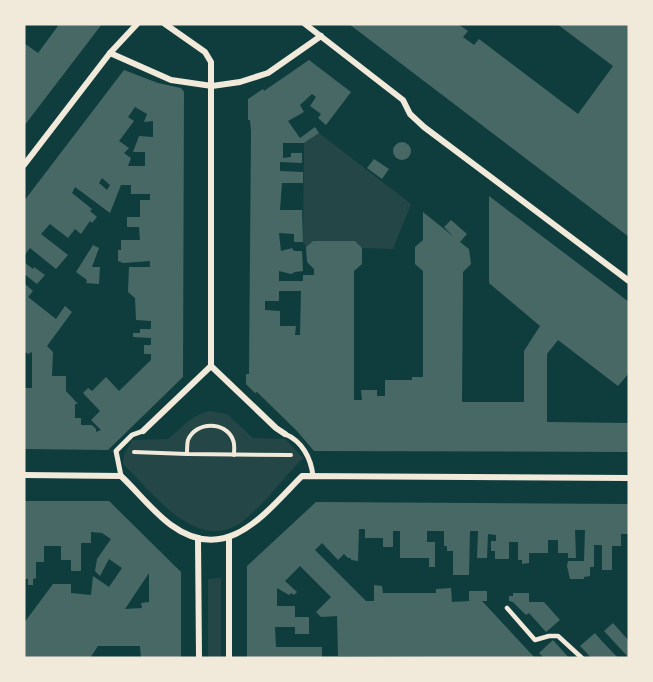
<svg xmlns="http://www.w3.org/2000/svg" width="653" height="682" viewBox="0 0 653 682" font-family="Poppins,sans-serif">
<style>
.green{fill:#244646}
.building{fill:#486865;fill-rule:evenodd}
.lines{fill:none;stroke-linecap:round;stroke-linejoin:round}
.path{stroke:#f1e9da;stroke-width:4}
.service{stroke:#f1e9da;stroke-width:4.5}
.pedestrian{stroke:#f1e9da;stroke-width:5}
.minor{stroke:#f1e9da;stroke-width:6}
</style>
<rect width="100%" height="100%" fill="#0f3d3e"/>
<g class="green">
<path d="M 319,133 L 411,204 L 393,249 L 362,248 L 355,241 L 313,241 L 306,247 L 303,242 L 304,143 Z"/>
<path d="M 210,411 L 227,414 L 253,438 L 285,439 L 303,458 C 283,478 266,503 243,521 C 198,556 152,492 123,464 L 124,455 L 132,440 L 168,439 C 183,427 191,415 210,411 Z"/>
<path d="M 221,578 L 221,658 L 208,658 L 208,579 Z"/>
</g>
<g class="building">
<path d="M 55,24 L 102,24 L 24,126 L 24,43 L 38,53 L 58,26 Z"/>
<path d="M 349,24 L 458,24 L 468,31 L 463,37 L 474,45 L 479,39 L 578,114 L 613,66 L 557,24 L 629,25 L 629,237 Z"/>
<path d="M 309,60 L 351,92 L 326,125 L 318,118 L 321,114 L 310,106 L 316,97 L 312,94 L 300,105 L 304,112 L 288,121 L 300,138 L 315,127 L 319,133 L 304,143 L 283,143 L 283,158 L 291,157 L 291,153 L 302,153 L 302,163 L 280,162 L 280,171 L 303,172 L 303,183 L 282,183 L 280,210 L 302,210 L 303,242 L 294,242 L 294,234 L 279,233 L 281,251 L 292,248 L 294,251 L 302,251 L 303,271 L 295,272 L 291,274 L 279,271 L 279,281 L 303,281 L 303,275 L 314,275 L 314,269 L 307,262 L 306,247 L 313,241 L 355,241 L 362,248 L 362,264 L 354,271 L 354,400 L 362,400 L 361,390 L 377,390 L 377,396 L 385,396 L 385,380 L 412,380 L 412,377 L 423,377 L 423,271 L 415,264 L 415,247 L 423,240 L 423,212 L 454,237 L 444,227 L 451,220 L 467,234 L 460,242 L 469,249 L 471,264 L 463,272 L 462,402 L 524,402 L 524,351 L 540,326 L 489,283 L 489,196 L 629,302 L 629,373 L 618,386 L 558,340 L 547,354 L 547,422 L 629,423 L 629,452 L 314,451 L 296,430 L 257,392 L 255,393 L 246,384 L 246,374 L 249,374 L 251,131 L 250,120 L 248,120 L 248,99 L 263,89 L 264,91 ZM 279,291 L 301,291 L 300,335 L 295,335 L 296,326 L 280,326 L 280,311 L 265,310 L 265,301 L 279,301 Z"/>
<path d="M 124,70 L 158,83 L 181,88 L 184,92 L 183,377 L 108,450 L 24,449 L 24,388 L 32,388 L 32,352 L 28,354 L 24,351 L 24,283 L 33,291 L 28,297 L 56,319 L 65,306 L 72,312 L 47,346 L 53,352 L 52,376 L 66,376 L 66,391 L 78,404 L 75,404 L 75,418 L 81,418 L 81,425 L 92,425 L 96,429 L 96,432 L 101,430 L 91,420 L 100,411 L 83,393 L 88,388 L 92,391 L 106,377 L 119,391 L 151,360 L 151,354 L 144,354 L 144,345 L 151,345 L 151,338 L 133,337 L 133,333 L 140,333 L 140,329 L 151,329 L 151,321 L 136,320 L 135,298 L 128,292 L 129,267 L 150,267 L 150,261 L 123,263 L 118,261 L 118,250 L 121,250 L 121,240 L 140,240 L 139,227 L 127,227 L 127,217 L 140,217 L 140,200 L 150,200 L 150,194 L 131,194 L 131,185 L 121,185 L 110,213 L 75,187 L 72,193 L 92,209 L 90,211 L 97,217 L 92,223 L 90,221 L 81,234 L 75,229 L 68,238 L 50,224 L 41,234 L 68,255 L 56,269 L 30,248 L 24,256 L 24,201 ZM 135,107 L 147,114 L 144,122 L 153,121 L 153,137 L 139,136 L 133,152 L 145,152 L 145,166 L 128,166 L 131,158 L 124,153 L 129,148 L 119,141 L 134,121 L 128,117 ZM 102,178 L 110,185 L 107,190 L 99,183 Z"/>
<circle cx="402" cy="151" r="9"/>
<path d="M 374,159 L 389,169 L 382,179 L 367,168 Z"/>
<path d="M 93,245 L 99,248 L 92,267 L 100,267 L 99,284 L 86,283 L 87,280 L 76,272 Z"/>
<path d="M 24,262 L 33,269 L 34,267 L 45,275 L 37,284 L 24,274 Z"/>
<path d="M 24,501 L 109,501 L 181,572 L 181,658 L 141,658 L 140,646 L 98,646 L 90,658 L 24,658 L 24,623 L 53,584 L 71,584 L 71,593 L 91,595 L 93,576 L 109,587 L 122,568 L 109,559 L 100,576 L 95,571 L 97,559 L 111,539 L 102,533 L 91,532 L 91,543 L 81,543 L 81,571 L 71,571 L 71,560 L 61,560 L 61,546 L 44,546 L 44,562 L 36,562 L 36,578 L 33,579 L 33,585 L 28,585 L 28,579 L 24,579 ZM 149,573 L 149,602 L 141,603 L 142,608 L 125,609 Z"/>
<path d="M 316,502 L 629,504 L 629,534 L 621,534 L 621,546 L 612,546 L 612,570 L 602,570 L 602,545 L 594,545 L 594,567 L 590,567 L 590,576 L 584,577 L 584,579 L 570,579 L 567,566 L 568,561 L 584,561 L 585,530 L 575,530 L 576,558 L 568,558 L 568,553 L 558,553 L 558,540 L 548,540 L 548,553 L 529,553 L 529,563 L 522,564 L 522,560 L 518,560 L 518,542 L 509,542 L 509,559 L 495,559 L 495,551 L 491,551 L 491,541 L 496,541 L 496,535 L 488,534 L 487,558 L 477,558 L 478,531 L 470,531 L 469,575 L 453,575 L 453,551 L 447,551 L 447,546 L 444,546 L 444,531 L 427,531 L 427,542 L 435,542 L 435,567 L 429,567 L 429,558 L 400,558 L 400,531 L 393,531 L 393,547 L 383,547 L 383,538 L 365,538 L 365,529 L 359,529 L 358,561 L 351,560 L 351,558 L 348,558 L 344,554 L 338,560 L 322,543 L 315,550 L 366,601 L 374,601 L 374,585 L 382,586 L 383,593 L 436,593 L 436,589 L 451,588 L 452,602 L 469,601 L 469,591 L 487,591 L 487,601 L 482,601 L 535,658 L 338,656 L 337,616 L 321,617 L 316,612 L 331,597 L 300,566 L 285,581 L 297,592 L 294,595 L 291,593 L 289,595 L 277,588 L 277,606 L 295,606 L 295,617 L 309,617 L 309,634 L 295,634 L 295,627 L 275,627 L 276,647 L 322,647 L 322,657 L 247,658 L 247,566 Z"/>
<path d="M 513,593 L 529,593 L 529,602 L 544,602 L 560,620 L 546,632 L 529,613 L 526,615 L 513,602 L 509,601 L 509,596 L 513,596 Z"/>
<path d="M 613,623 L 629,641 L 629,658 L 604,631 Z"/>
<path d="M 595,633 L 600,639 L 618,658 L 591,658 L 586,652 L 580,646 Z"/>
<path d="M 553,640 L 569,658 L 544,658 L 539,653 Z"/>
</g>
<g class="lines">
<g class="path">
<path d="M 134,452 L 187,454 L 291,455"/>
<path d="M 187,454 C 187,450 187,444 188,440 C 196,421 226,421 233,440 C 235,444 234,451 234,455"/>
</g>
<path class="service" d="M 507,608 L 535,640 L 549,636 L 558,636 L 582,658"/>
<g class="pedestrian">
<path d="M 285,434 C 302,441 311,458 313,476"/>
<path d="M 121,476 L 116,451 L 132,435 L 143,431"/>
</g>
<g class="minor">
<path d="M 165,24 L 205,52 L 211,62 L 211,366"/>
<path d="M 305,24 L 403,100 L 410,114 L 424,127 L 629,281"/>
<path d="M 110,53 L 171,80 L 212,86 L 240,82 L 268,73 L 321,36"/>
<path d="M 24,165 L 110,53 L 137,24"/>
<path d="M 211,366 L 276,428 L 285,434"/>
<path d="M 143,431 L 211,366"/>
<path d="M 24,475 L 121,476 C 137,491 153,512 171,525 C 227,566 265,513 302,476 L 629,478"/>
<path d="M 198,538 L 199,658"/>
<path d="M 229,658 L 229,538"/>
</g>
</g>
<rect width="653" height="682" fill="none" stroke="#f1e9da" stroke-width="51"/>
</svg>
